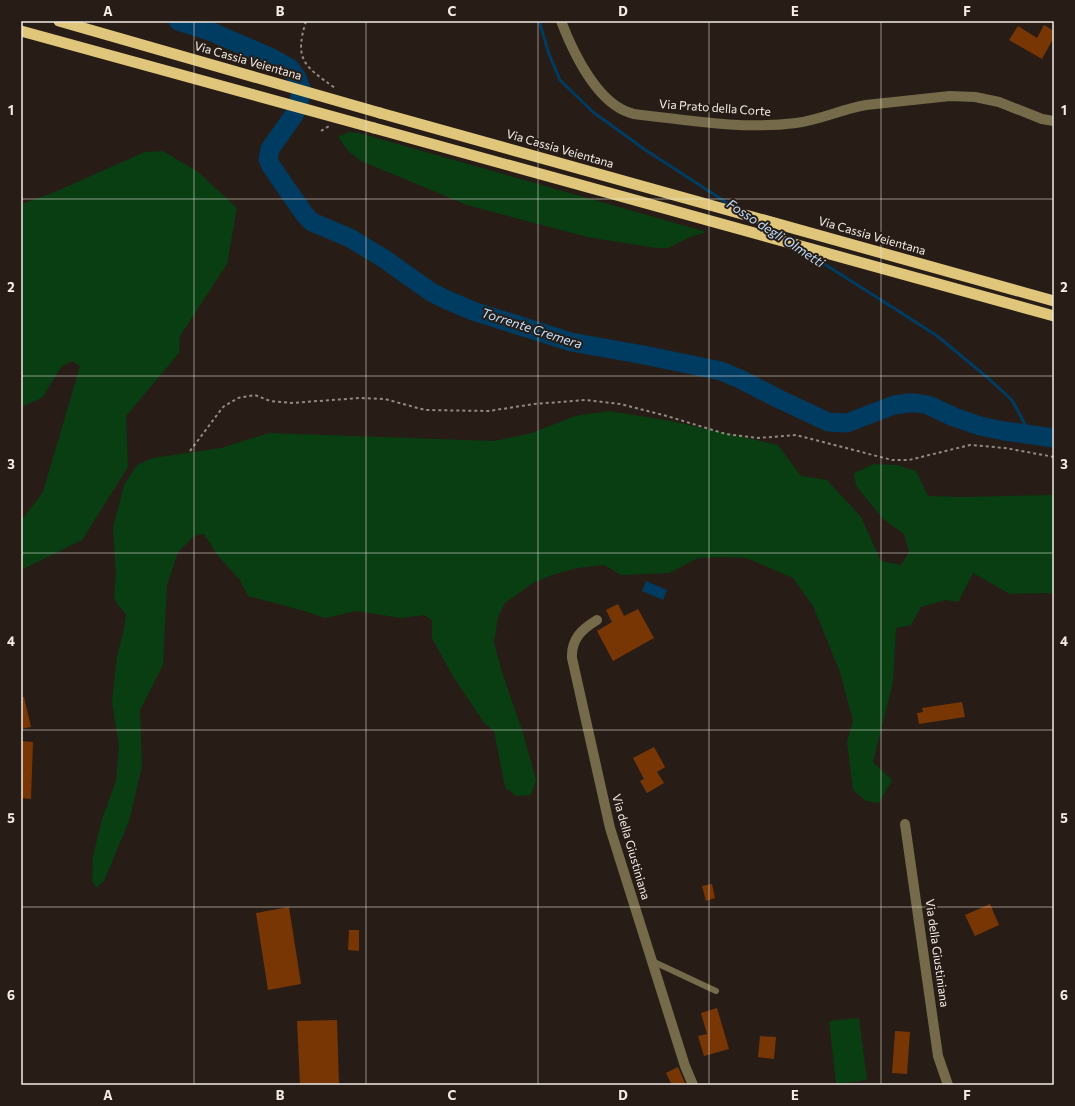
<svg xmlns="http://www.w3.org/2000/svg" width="1075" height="1106" viewBox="0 0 1075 1106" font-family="Commissioner,sans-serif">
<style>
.green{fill:#083e11}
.water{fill:#003b61}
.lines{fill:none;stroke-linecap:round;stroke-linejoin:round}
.stream{stroke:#003b61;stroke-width:3}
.river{stroke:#003b61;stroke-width:19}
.building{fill:#793605}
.path{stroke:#928a84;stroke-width:2;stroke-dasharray:3 3;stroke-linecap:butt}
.service{stroke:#756a4a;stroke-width:6}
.minor{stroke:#756a4a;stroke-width:10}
.trunk{stroke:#dfc67a;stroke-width:11}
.trunk-bridge{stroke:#dfc67a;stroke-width:11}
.grid{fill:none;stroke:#f3ece7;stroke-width:1;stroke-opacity:0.55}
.labels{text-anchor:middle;stroke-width:4;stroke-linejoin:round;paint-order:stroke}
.street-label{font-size:12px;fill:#f3ece7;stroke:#271d16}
.water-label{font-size:13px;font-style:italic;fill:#bee0ff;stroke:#271d16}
.neatline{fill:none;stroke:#f3ece7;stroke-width:1.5}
.grid-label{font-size:13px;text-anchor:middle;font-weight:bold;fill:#f3ece7}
</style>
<rect width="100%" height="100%" fill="#271d16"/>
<g class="green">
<path d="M 349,132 L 359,133 L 707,232 L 690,237 L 668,248 L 656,248 L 587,237 L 467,205 L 361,161 L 348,151 L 338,137 Z"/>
<path d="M 163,151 L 198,172 L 237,208 L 227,264 L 180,336 L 179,353 L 126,416 L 128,467 L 82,540 L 21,570 L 21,521 L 43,492 L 80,366 L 72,361 L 61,367 L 42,398 L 21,407 L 21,204 L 50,194 L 145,152 Z"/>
<path d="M 609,411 L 671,421 L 778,445 L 801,476 L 827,480 L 861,517 L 881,561 L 901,565 L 909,552 L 904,534 L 883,519 L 856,486 L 854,473 L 874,464 L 897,465 L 916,471 L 928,496 L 960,497 L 1054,495 L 1054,594 L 1045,593 L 1010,594 L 973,573 L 958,602 L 945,600 L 921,607 L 911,625 L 896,628 L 893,682 L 873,762 L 892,780 L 879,803 L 866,801 L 853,790 L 847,742 L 853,721 L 840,672 L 813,606 L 793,578 L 747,558 L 723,557 L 698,558 L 669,573 L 621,575 L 604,565 L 577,568 L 552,575 L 533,583 L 505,603 L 498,617 L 494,643 L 502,672 L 523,733 L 536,780 L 531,795 L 516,796 L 505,787 L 494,731 L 485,724 L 454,678 L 432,638 L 432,620 L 424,615 L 401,618 L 357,611 L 325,618 L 304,611 L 248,596 L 240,580 L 218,556 L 204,534 L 195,535 L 178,552 L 167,585 L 163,665 L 140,710 L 142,767 L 129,821 L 104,881 L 96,888 L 92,880 L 93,856 L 102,819 L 116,781 L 119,746 L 112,702 L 117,656 L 124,629 L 126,614 L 117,604 L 114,597 L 116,575 L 113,528 L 124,485 L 137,465 L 153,458 L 221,448 L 269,433 L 494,441 L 532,433 L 575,416 Z"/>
<path d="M 859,1018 L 867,1080 L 836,1084 L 829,1021 Z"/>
</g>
<path class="water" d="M 646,581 L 667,590 L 663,600 L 642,591 Z"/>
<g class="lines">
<g class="stream">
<path d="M 539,21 L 549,54 L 560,80 L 593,112 L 644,149 L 735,208"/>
<path d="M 762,225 L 779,235"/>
<path d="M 804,251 L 936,335 L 988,378 L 1012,400 L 1030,434"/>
</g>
<path class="river" d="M 178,21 L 212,32 L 272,58 L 290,68 L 297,78 L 301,88 L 299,103 L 294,115 L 270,149 L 268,159 L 271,166 L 305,215 L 312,222 L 350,238 L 383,258 L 431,292 L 447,300 L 473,311 L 571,342 L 644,355 L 721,371 L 740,379 L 779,399 L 828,422 L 847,423 L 894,405 L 908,403 L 916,403 L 928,405 L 954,417 L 980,426 L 1004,431 L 1054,438"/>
</g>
<g class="building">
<path d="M 1044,25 L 1054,31 L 1054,37 L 1042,59 L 1009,40 L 1018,26 L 1037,38 Z"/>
<path d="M 618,604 L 624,616 L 638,609 L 654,638 L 613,661 L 597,631 L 612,622 L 606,610 Z"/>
<path d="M 21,697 L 24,697 L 31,727 L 21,729 Z"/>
<path d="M 962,702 L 965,717 L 919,724 L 917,713 L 923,712 L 922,708 Z"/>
<path d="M 21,741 L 33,742 L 31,799 L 21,798 Z"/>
<path d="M 654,747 L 665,767 L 657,772 L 664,783 L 647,793 L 640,781 L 644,779 L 633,758 Z"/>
<path d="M 712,884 L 715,898 L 706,901 L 702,886 Z"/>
<path d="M 990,904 L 999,925 L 975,936 L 965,915 Z"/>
<path d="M 289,907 L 301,984 L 268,990 L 256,913 Z"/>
<path d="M 349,930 L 359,930 L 359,951 L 348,950 Z"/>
<path d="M 717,1008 L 729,1049 L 704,1056 L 698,1036 L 707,1034 L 701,1013 Z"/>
<path d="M 337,1020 L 339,1085 L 300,1085 L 297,1021 Z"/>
<path d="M 895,1031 L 910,1032 L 907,1074 L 892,1073 Z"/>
<path d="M 760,1036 L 776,1037 L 774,1059 L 758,1057 Z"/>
<path d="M 678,1067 L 685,1083 L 686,1085 L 672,1085 L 666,1073 Z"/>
</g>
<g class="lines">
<g class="path">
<path d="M 306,21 C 294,60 304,66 335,88"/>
<path d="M 321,131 L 329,126"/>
<path d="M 190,451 L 223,407 L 238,398 L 255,395 L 270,401 L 291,403 L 360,398 L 385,399 L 425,410 L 489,411 L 534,404 L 586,400 L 620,404 L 667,416 L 726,434 L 758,438 L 796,435 L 892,460 L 909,460 L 970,445 L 1005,448 L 1054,457"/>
</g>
<path class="service" d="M 652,961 L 716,991"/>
<g class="minor">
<path d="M 561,21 C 573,52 598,106 634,114 C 687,120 742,130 796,123 C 820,120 842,109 866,105 L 950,96 L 975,97 L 999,102 L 1042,119 L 1054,121"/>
<path d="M 597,620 C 582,629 571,639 572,658 L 610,828 L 685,1066 L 693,1085"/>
<path d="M 905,824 L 938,1056 L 948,1085"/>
</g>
<g class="trunk">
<path d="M 380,113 L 1054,301"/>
<path d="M 374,128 L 1054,316"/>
</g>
<g class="trunk-bridge">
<path d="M 59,21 L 380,113"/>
<path d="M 21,31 L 374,128"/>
</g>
</g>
<path class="grid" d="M 194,21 L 194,1085M 366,21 L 366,1085M 538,21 L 538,1085M 709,21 L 709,1085M 881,21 L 881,1085M 21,199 L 1054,199M 21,376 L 1054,376M 21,553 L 1054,553M 21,730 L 1054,730M 21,907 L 1054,907"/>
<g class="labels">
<g class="street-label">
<text transform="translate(248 61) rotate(16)" y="4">Via Cassia Veientana</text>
<text transform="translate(715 108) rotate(4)" y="4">Via Prato della Corte</text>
<text transform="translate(560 149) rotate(16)" y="4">Via Cassia Veientana</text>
<text transform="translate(872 236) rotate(16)" y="4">Via Cassia Veientana</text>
<text transform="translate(631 847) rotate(74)" y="4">Via della Giustiniana</text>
<text transform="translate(937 953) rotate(82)" y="4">Via della Giustiniana</text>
</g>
<g class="water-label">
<text transform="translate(776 233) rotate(33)" y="5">Fosso degli Olmetti</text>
<text transform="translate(532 328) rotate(18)" y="5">Torrente Cremera</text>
</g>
</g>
<rect width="1075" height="1106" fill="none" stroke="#271d16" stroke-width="44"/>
<rect x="22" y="22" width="1031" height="1062" class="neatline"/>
<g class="grid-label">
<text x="108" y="16">A</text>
<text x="280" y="16">B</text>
<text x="452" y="16">C</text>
<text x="623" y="16">D</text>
<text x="795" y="16">E</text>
<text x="967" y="16">F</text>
<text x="11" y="115">1</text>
<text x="1064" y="115">1</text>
<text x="11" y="292">2</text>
<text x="1064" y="292">2</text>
<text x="11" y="469">3</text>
<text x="1064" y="469">3</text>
<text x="11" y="646">4</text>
<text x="1064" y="646">4</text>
<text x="11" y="823">5</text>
<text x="1064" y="823">5</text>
<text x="11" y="1000">6</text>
<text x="1064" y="1000">6</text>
<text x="108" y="1100">A</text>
<text x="280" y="1100">B</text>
<text x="452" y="1100">C</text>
<text x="623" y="1100">D</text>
<text x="795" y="1100">E</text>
<text x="967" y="1100">F</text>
</g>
</svg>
